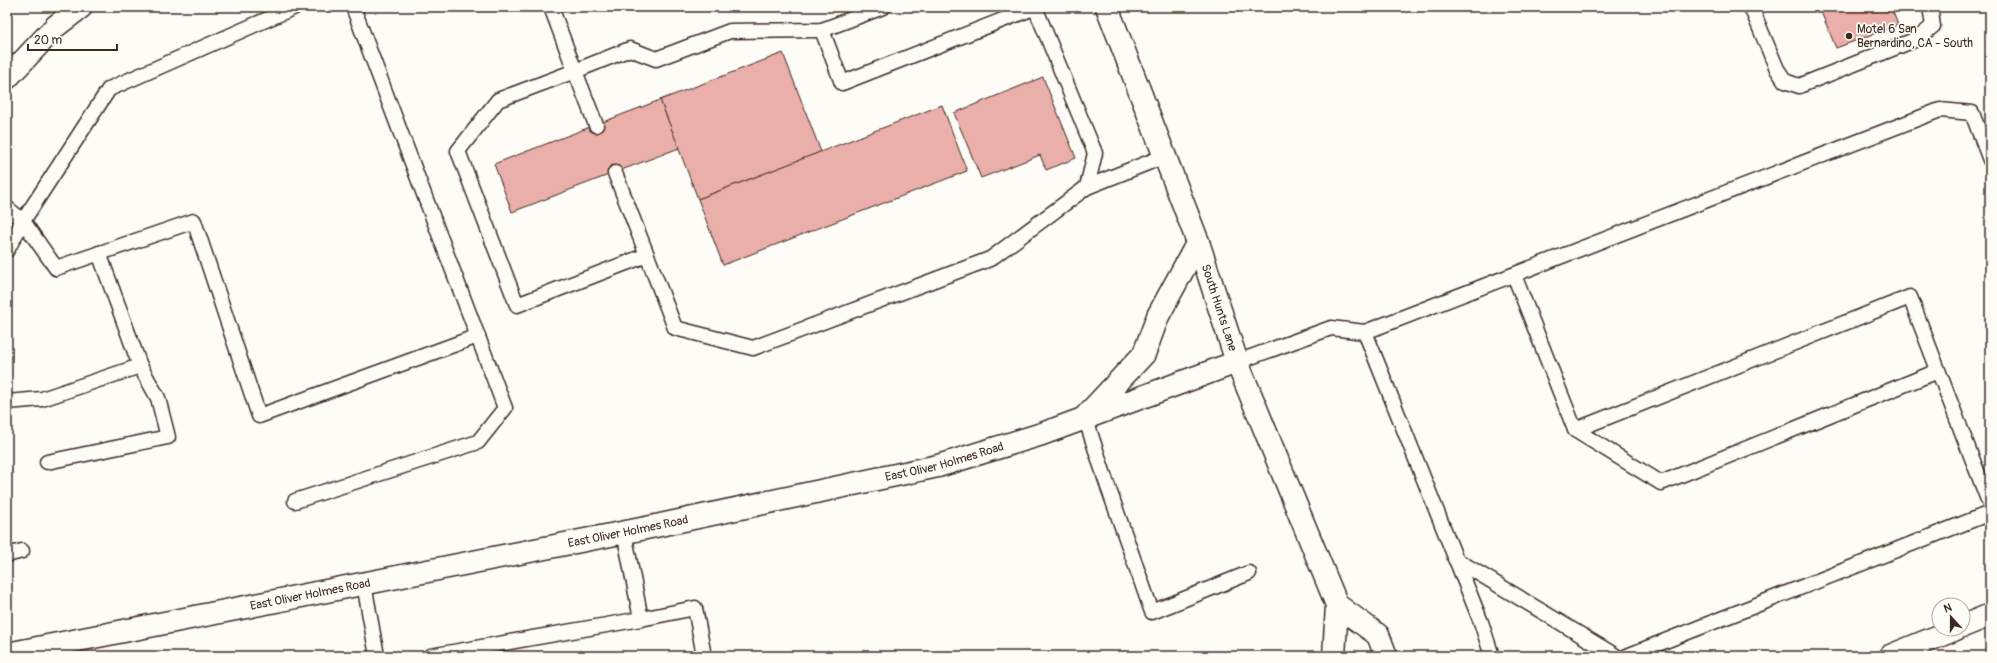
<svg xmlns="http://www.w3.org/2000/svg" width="1997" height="663" viewBox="0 0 1997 663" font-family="Pangolin,sans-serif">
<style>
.building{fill:#eaafab;stroke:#3b2a1e}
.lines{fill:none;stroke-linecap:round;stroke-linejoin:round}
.service-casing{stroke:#3b2a1e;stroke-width:17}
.minor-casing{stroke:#3b2a1e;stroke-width:25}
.secondary-casing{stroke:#3b2a1e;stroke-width:25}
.service{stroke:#fdfcf7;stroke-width:14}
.minor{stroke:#fdfcf7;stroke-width:22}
.secondary{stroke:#fdfcf7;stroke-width:22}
.poi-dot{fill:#3b2a1e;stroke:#fdfcf7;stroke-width:1.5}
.labels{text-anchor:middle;stroke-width:3.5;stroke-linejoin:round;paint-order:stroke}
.poi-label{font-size:12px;fill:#3b2a1e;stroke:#fdfcf7;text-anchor:start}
.street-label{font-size:12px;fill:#3b2a1e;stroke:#fdfcf7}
</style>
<rect width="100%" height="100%" fill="#fdfcf7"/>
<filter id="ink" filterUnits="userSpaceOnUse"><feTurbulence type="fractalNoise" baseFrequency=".025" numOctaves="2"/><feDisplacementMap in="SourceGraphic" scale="8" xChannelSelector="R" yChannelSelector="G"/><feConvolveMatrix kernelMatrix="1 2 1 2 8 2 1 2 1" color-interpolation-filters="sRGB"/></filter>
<g filter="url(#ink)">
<g class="building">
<path d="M 1819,7 L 1891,7 L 1898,25 L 1836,48 Z"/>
<path d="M 783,53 L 821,152 L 698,199 L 660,100 Z"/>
<path d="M 1043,77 L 1076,158 L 1046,170 L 1040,155 L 981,178 L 954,113 Z"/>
<path d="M 660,100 L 679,148 L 512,212 L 494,164 Z"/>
<path d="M 942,105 L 967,171 L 723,265 L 698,199 Z"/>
</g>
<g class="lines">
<g class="service-casing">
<g id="service">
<path d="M 295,7 L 109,89 L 23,221 L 56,268 L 194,221 L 259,416 L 478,336"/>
<path d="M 551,7 L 575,71 L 498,100 L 458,151 L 517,305 L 647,255 L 675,328 L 753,348 L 990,259 L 1087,187 L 1165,156"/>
<path d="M 1035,7 L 1095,153 L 1087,187"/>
<path d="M 1751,7 L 1777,69 L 1785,81 L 1799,86 L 1917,39 L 1933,26 L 1930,7"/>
<path d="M 822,30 L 842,83 L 1036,7"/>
<path d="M 596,125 L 575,71 L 630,49 L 656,59 L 730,31 L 822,30 L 883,7"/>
<path d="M 615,173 L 647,255"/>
<path d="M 7,208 L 23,221 L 7,250"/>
<path d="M 1514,275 L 1575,430"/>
<path d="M 1365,332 L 1481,622 L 1492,656"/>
<path d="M 1237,362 L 1331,328 L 1365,332 L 1940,110 L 1972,113 L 1990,160"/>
<path d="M 1938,371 L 1661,483 L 1575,430 L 1910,297 L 1990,505"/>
<path d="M 7,402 L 42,399 L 140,366 L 99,253"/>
<path d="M 1085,417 L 1107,484 L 1152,612 L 1249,573"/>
<path d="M 47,462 L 168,437 L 158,398 L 140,366"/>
<path d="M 295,501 L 478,442 L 505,408 L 353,7"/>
<path d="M 624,532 L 641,619 L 695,608 L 704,656"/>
<path d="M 7,555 L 22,551"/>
<path d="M 1455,559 L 1616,656"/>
<path d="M 364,584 L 377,656"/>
<path d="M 430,656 L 641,619"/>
<path d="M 1627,656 L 1990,513"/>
</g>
</g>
<g class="minor-casing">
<g id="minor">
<path d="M 7,78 L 56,26 L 81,7"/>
<path d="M 1963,626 L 1990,615"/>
<path id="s1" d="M 7,654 L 646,528 L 938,466 L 1042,434 L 1237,362"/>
<path d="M 1890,656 L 1956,629"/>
</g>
</g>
<g class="secondary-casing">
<g id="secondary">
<path id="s2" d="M 1107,7 L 1198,242 L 1237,362 L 1337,605 L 1334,656"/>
<path d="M 1085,417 L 1144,354 L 1158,316 L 1198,242"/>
<path d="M 1337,605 L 1378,635 L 1386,656"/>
</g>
</g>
<use href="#service" class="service"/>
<use href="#minor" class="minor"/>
<use href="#secondary" class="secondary"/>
</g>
</g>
<circle class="poi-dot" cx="1849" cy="36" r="4"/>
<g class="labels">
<g class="poi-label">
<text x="1857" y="33">Motel 6 San<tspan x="1857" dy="14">Bernardino, CA - South</tspan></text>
</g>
<g class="street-label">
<text dy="4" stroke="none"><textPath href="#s2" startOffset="321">South Hunts Lane</textPath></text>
<text dy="4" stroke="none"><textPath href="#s1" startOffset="957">East Oliver Holmes Road</textPath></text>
<text dy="4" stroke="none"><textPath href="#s1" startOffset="633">East Oliver Holmes Road</textPath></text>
<text dy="4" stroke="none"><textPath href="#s1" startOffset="309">East Oliver Holmes Road</textPath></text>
</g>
</g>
<rect width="1997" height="663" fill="none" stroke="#fdfcf7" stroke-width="24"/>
<rect x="12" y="12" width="1973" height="639" fill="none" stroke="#3b2a1e" stroke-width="1.5" filter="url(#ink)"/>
<g transform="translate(1951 617) rotate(339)"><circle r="19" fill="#fdfcf7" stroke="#afa8a0"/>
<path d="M0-3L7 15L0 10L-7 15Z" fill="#3b2a1e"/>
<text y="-6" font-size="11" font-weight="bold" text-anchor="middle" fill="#3b2a1e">N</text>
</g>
<path d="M28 44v6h89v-6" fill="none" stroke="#3b2a1e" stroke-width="2"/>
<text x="34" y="44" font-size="12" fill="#3b2a1e" stroke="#fdfcf7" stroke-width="3" paint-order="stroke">20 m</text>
</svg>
